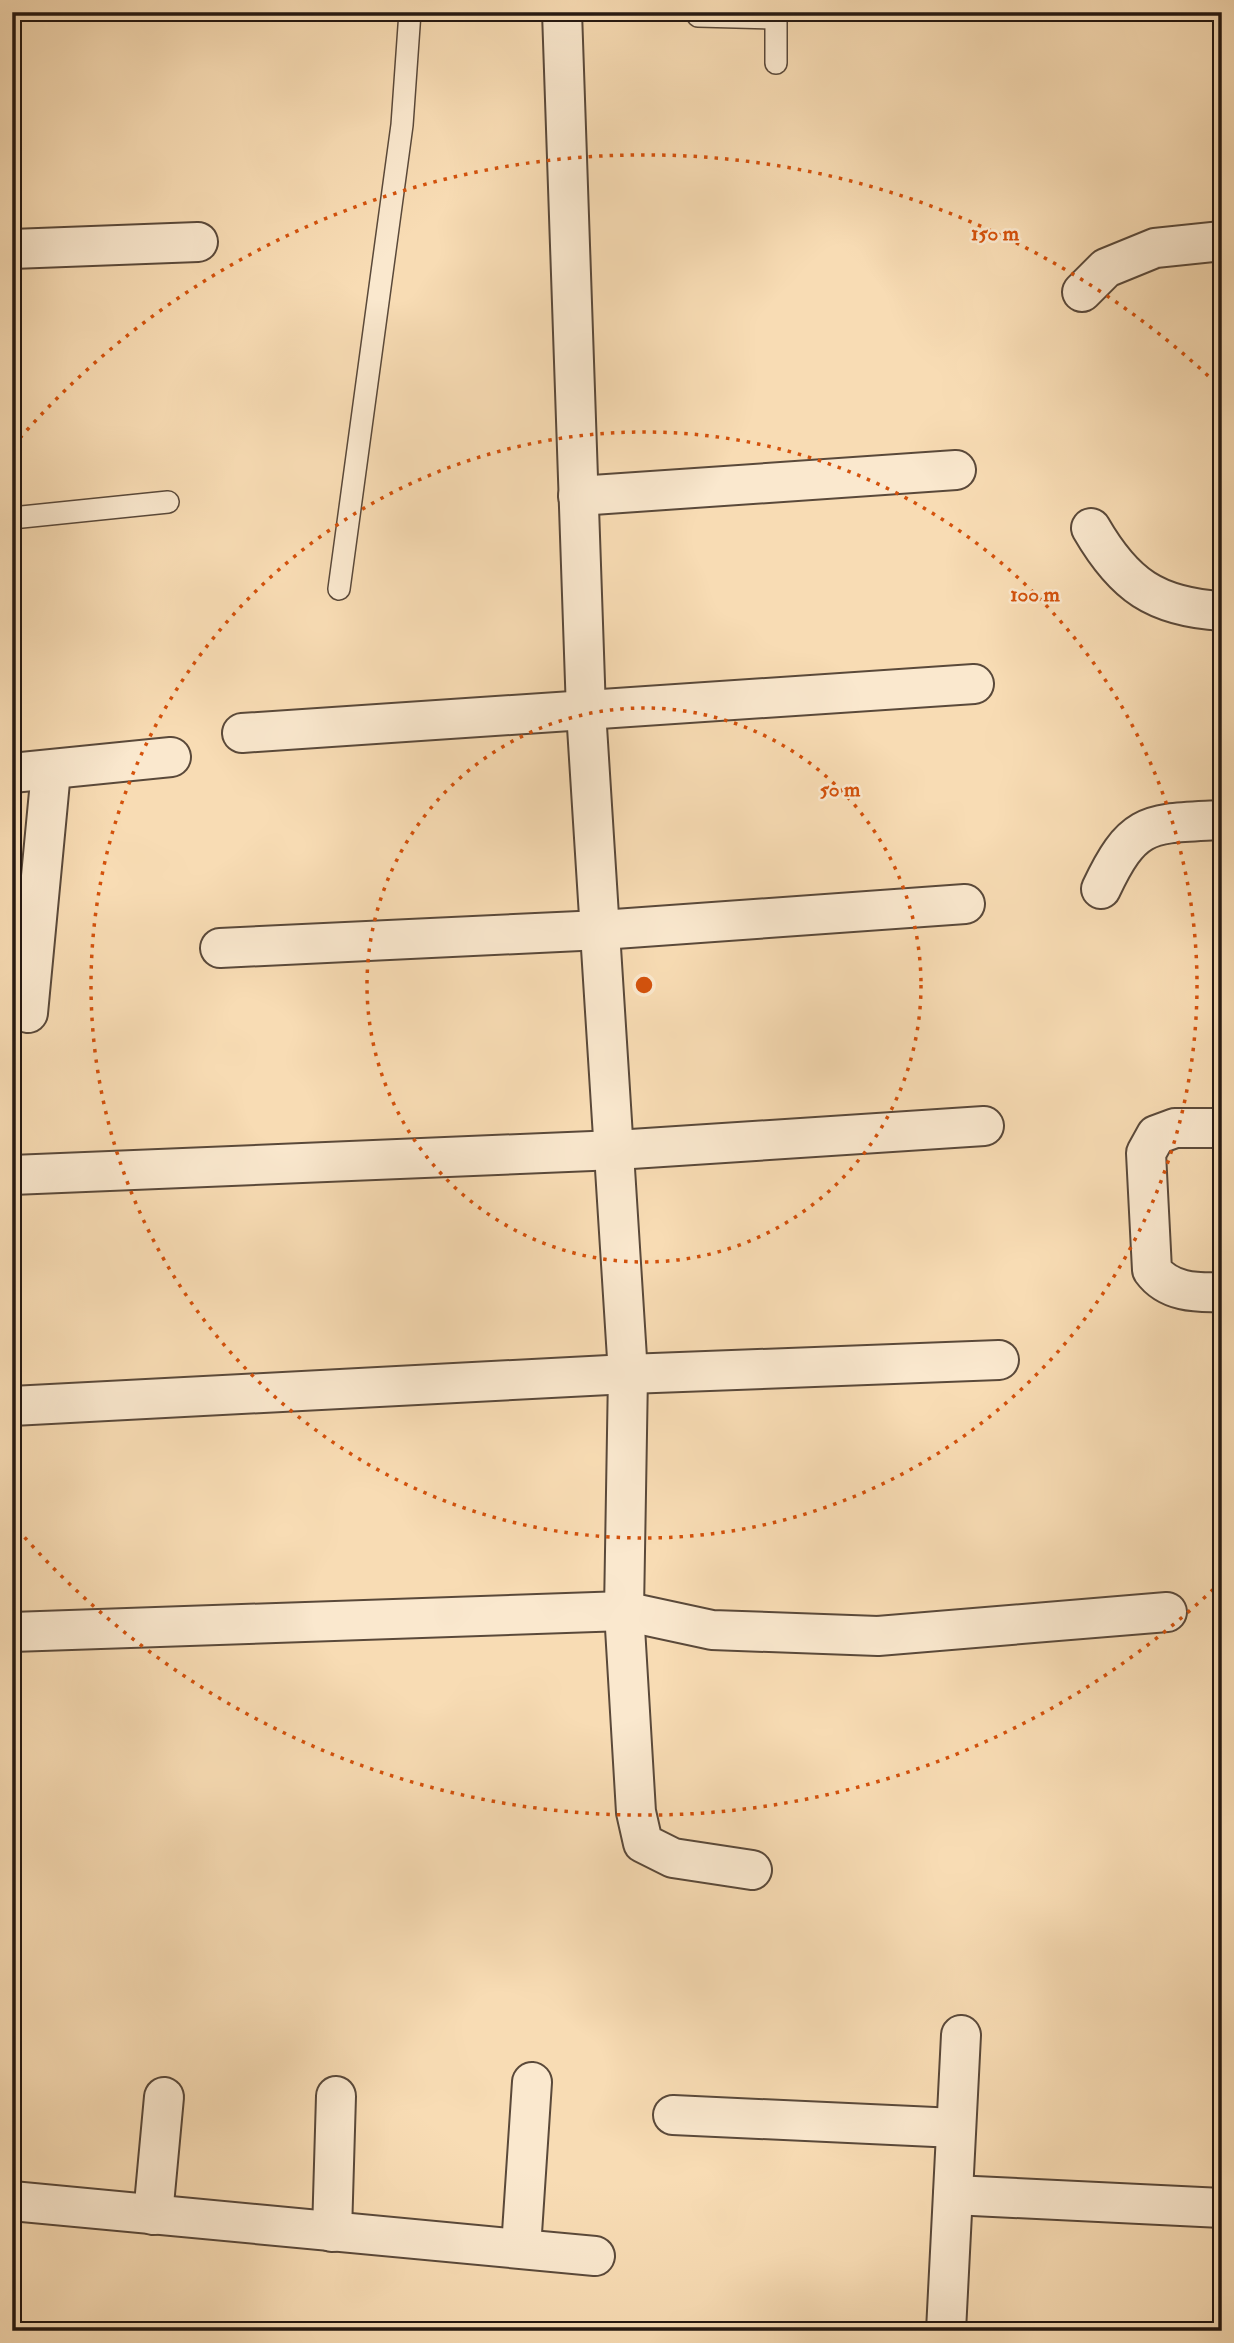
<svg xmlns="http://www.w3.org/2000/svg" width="1234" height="2343" viewBox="0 0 1234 2343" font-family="'IM FELL Double Pica',serif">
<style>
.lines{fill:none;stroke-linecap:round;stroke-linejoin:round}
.lane-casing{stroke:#5a493a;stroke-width:24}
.street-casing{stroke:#5a493a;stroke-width:42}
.lane{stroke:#fae8ce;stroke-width:21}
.street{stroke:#fae8ce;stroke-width:38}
.ring{fill:none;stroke:#d4520c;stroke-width:3.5;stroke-dasharray:3.5 7}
.centre{fill:#d4520c;stroke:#fae8ce;stroke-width:3.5}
.ring-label{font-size:21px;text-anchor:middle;font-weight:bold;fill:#d4520c;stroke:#fae8ce;stroke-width:5;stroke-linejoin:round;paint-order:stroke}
</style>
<rect width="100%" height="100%" fill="#f8dcb4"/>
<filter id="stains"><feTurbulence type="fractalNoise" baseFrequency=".00286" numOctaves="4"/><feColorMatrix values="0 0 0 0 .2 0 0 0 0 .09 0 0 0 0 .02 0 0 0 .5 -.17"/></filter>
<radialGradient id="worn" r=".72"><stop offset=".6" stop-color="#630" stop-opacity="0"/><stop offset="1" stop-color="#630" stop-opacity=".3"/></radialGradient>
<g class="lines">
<g class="lane-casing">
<g id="lane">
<path d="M 776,12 L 776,63"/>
<path d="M 698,16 L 776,18"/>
<path d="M 12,518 L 168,502"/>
<path d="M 339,589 L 402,125 L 410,12"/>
</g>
</g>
<g class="street-casing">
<g id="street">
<path d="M 562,12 L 586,711 L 628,1374 L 624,1611 L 636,1812 L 643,1843 L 673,1858 L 752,1870"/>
<path d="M 12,249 L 198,242"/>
<path d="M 1082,292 L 1106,268 L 1155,248 L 1222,241"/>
<path d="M 578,496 L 956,470"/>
<path d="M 1091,528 C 1124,585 1155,607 1222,611"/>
<path d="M 242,733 L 974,684"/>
<path d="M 12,773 L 171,757"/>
<path d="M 1101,889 C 1134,819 1149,824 1222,820"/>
<path d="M 220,948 L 601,930 L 965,904"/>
<path d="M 28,1013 L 51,771"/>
<path d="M 1222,1128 L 1175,1128 L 1156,1135 L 1146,1153 L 1152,1270 C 1168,1292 1195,1293 1222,1292"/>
<path d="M 12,1175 L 616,1150 L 984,1126"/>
<path d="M 12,1406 L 628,1374 L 999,1360"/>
<path d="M 12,1632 L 624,1611 L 712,1630 L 878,1636 L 1167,1612"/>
<path d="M 673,2115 L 956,2128"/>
<path d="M 953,2195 L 1222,2208"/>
<path d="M 12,2201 L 595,2256"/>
<path d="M 153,2215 L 164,2097"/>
<path d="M 332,2232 L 336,2096"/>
<path d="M 521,2248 L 532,2082"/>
<path d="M 946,2331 L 961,2035"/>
</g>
</g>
<use href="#lane" class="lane"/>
<use href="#street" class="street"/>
</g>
<g class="ring">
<circle cx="644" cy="985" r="277"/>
<circle cx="644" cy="985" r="553"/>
<path d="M1221 1582A830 830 0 0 1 13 1524M13 446A830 830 0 0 1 1221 388"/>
</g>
<circle cx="644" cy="985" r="10" class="centre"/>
<g class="ring-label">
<text x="995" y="240">150 m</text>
<text x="1035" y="601">100 m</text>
<text x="840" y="796">50 m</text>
</g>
<rect width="1234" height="2343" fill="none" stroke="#f8dcb4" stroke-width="42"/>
<rect x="14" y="14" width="1206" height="2315" fill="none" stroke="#251811" stroke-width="3.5"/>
<rect x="21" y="21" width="1192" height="2301" fill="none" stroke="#251811" stroke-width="2"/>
<rect width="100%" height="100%" filter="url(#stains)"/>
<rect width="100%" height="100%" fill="url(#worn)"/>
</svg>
